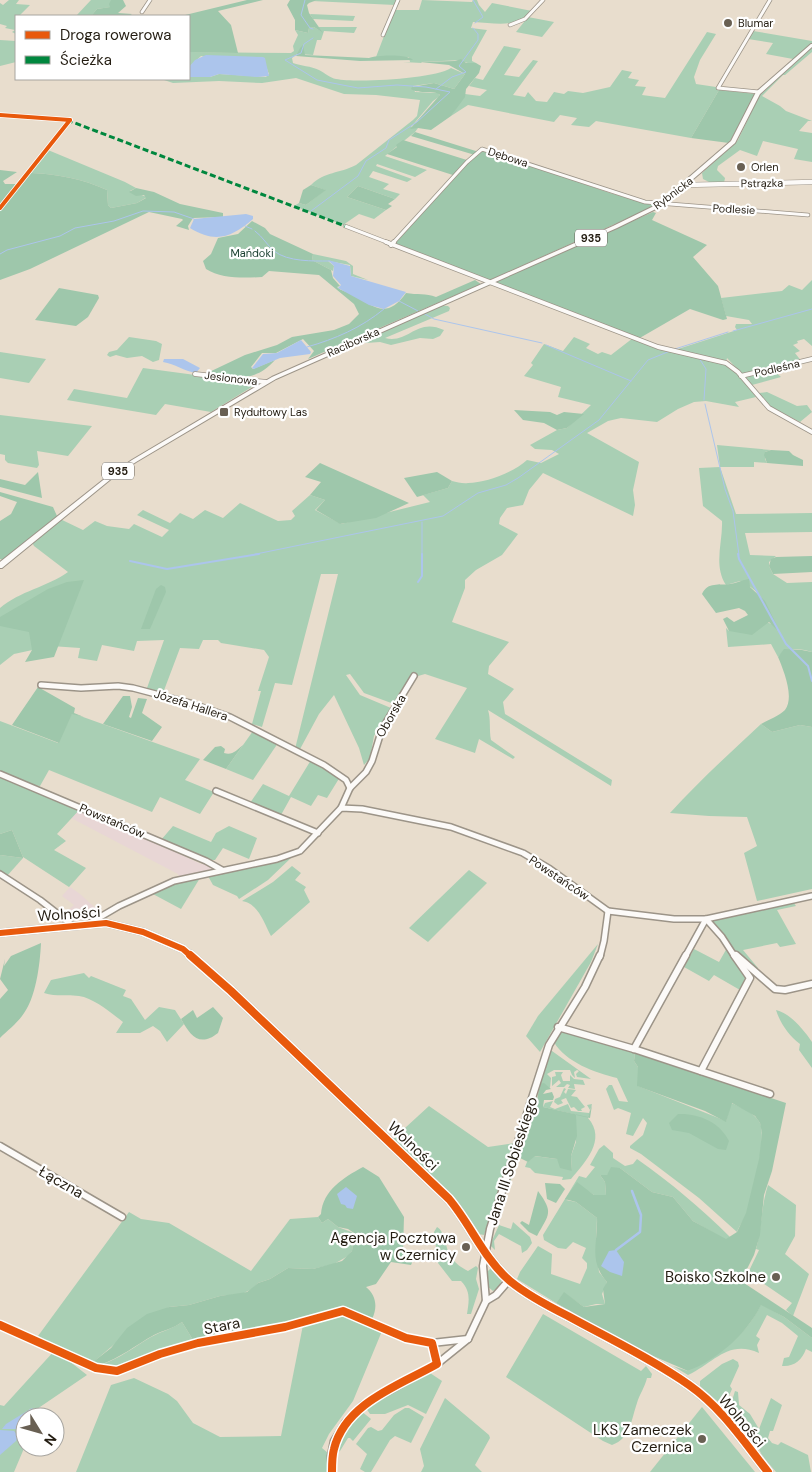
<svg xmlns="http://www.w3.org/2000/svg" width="812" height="1472" viewBox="0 0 812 1472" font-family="'DM Sans',sans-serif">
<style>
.industrial{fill:#e8d6d5}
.green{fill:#a9cfb4}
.forest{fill:#9ec7ab}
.water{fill:#acc5ec}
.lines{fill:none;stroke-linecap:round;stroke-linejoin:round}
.stream-far2{stroke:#acc5ec;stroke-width:1}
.stream-far1{stroke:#acc5ec;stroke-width:2}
.stream{stroke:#acc5ec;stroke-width:2.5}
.street-far3-casing{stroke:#9c9488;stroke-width:4.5}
.street-far2-casing{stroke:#9c9488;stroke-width:5.5}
.street-far1-casing{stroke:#9c9488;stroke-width:8}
.street-casing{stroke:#9c9488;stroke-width:9}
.secondary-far2-casing{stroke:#9c9488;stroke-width:5.5}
.secondary-far1-casing{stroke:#9c9488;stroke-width:9}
.secondary-casing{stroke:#9c9488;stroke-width:11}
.primary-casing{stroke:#9c9488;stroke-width:2}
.street-far3{stroke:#fcfaf8;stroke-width:3}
.street-far2{stroke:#fcfaf8;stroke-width:4}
.street-far1{stroke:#fcfaf8;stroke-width:5}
.street{stroke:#fcfaf8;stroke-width:6}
.secondary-far2{stroke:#fcfaf8;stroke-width:4.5}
.secondary-far1{stroke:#fcfaf8;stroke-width:7}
.secondary{stroke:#fcfaf8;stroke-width:9}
.primary{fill:#fcfaf8;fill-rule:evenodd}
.quiet{stroke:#00873e;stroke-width:3;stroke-dasharray:6 3;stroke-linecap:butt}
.cycleway-far2-casing{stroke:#fff;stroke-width:5.5}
.cycleway-far1-casing{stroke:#fff;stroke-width:9}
.cycleway-casing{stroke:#fff;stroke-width:11}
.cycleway-far2{stroke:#e8590c;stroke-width:4}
.cycleway-far1{stroke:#e8590c;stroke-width:6}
.cycleway{stroke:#e8590c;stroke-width:8}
.poi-dot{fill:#696053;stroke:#fff;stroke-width:2}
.labels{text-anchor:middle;stroke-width:4.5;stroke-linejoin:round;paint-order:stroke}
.far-poi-label{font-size:11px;fill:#241d12;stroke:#fff;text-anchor:start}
.far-street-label{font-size:11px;fill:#241d12;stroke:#fff}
.shield{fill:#fff;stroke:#666159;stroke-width:1}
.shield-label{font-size:11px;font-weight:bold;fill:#241d12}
.far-park-label{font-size:11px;fill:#173d2d;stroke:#fff}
.street-label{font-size:12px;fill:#241d12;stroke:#fff}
.near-street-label{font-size:15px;fill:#241d12;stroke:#fff}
.near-poi-label{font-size:15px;fill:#241d12;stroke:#fff;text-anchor:end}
</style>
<rect width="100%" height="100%" fill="#e8ddcd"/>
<g class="industrial">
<path d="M 81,808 L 201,864 L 212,864 L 220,867 L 179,878 L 178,874 L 71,818 Z"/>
<path d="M 70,887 L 80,894 L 101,913 L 92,917 L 72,922 L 63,915 L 74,905 L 62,896 Z"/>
</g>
<g class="green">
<path d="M 9,0 L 19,0 L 16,4 L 30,5 L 20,15 L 25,16 L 16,16 L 16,34 L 12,32 L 15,30 L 5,28 L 7,26 L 0,24 L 0,3 L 3,5 Z"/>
<path d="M 91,0 L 111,0 L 111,7 L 97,9 L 91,16 L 76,16 Z"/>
<path d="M 317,0 L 397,0 L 395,5 L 312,1 Z"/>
<path d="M 422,0 L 472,2 L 473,0 L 477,0 L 479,5 L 485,12 L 492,3 L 532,11 C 514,29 497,23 473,22 L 471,28 L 487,30 L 472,57 L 472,61 L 476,63 L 472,64 L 464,62 L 463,60 L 421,62 L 422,63 L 403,62 L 410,62 L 409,57 L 376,57 L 394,10 L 419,10 Z"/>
<path d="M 310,14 L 355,16 L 353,21 L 313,19 Z"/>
<path d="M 528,17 L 554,22 L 542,37 L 516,32 Z"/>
<path d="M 314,27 L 322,32 L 318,27 L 357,27 L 354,33 L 324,31 L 321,40 L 317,40 L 313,55 L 297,54 L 292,58 L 293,63 C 301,66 311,66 319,70 C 325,73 330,78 336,79 C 357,83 434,79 451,68 L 465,74 L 454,89 L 434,83 L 413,86 L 415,92 L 438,93 L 440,96 L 433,101 L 411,127 L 418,128 L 415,132 L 385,156 L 427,170 L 415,177 L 377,164 L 376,166 L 412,179 L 407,182 L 373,171 L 369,177 L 389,184 L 383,189 L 400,194 L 395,199 L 358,186 L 347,197 L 386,210 L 374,219 L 359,214 L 343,225 L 294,206 L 299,203 L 306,205 L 325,190 L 311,185 C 325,171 339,174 356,165 L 413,120 L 417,116 L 420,100 L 376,95 L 344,94 L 296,78 L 262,83 L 219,81 L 173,83 L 161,79 L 189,79 L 189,77 L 210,77 L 219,74 L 266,77 L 269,74 L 267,69 L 201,56 L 189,67 L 189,52 L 291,53 L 294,51 L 293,46 L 298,35 L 295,30 L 308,33 L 309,28 Z"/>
<path d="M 753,31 L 812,41 L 812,43 L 793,59 L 766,54 L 773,43 L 748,39 Z"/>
<path d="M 707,32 L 716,34 L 700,60 L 694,77 L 696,84 L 716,87 L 719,90 L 691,138 L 596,121 L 589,127 L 571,125 L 577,118 L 560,115 L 554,122 L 468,105 L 451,116 L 465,94 L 480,96 L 487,90 L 469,86 L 475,78 L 483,80 L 504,46 L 521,49 L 504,75 L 519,77 L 533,60 L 538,61 L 513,95 L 525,97 L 528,92 L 536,101 L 547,102 L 554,92 L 564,94 L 568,91 L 583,93 L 610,87 L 622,70 L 632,72 L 628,78 L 639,80 L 635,86 L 646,87 L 642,95 L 665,98 Z"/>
<path d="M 0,40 L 16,41 L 16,62 L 0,66 Z"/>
<path d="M 812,47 L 812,52 L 785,75 L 783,75 L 762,96 L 780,106 L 786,111 L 812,121 L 808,121 L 799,131 L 812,133 L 812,162 L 794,159 L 798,149 L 763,141 L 757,156 L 740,150 L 718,166 L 717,170 L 725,178 L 724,183 L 709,182 L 703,179 L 702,173 L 738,140 L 759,96 Z"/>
<path d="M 48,150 L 125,182 L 136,188 L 130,191 L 147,197 L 137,203 L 111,208 L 108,205 L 107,190 C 83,179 57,174 31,173 Z"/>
<path d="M 313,254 L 346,261 L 353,266 L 353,274 L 368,280 L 351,276 L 350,265 L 328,261 L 334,266 L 333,271 L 331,270 L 312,260 Z"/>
<path d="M 812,280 L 812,346 L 804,339 L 797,341 L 798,343 L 793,345 L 800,351 L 795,353 L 802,362 L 773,370 L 781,377 L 752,385 L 727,358 L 726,362 L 695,354 L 720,360 L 741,377 L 756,397 L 735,402 L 739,407 L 706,401 L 694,402 L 678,409 L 657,422 L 621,418 L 608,421 L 587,433 L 639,462 L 633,490 L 635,505 L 633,516 L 543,473 L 529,490 L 523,505 L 507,508 L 500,518 L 499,524 L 518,534 L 502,555 L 476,570 L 465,580 L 465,588 L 452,622 L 509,642 L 489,666 L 488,674 L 514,689 L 503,702 L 505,714 L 612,780 L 611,786 L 488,710 C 491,719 489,730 491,740 L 515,757 L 513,759 L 479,739 L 475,753 L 435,739 L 467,688 L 425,674 L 418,676 L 413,675 L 394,704 L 364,693 L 350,674 L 346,675 L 360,695 L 391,708 L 374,736 L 370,758 L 364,765 L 359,748 L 334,695 L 319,714 L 299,751 L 295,749 L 338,574 L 321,574 L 292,685 L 275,683 L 262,727 L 252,724 L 261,691 L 258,691 L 269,657 L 264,650 L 221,643 L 218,640 L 203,640 L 199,649 L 180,648 L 163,693 L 147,688 L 164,640 L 137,641 L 134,651 L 102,645 L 97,661 L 78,658 L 80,648 L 51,646 L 14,654 L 0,665 L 0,608 C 20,591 47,587 68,572 L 34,546 L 31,540 L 58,518 L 83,530 L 95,521 L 107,526 L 129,529 L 134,524 L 162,537 L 169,530 L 137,515 L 143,510 L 170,523 L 180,513 L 193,519 L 205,510 L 223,518 L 240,503 L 278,521 L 291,520 L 295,516 L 292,511 L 310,495 L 325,500 L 315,510 L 341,524 L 430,502 L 423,495 L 448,488 L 452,481 C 457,482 463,484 468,483 C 486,483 514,472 527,460 L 541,463 L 559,454 L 552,450 L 535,449 L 530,445 L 557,430 L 567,428 L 591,405 L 558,397 L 561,387 L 524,376 L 533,365 L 531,363 L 544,344 L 563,351 L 574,337 L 590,344 L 586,348 L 598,354 L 602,352 L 611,355 L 633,338 L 675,350 L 737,330 L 735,327 L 736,324 L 752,324 L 749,320 L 726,316 L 721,298 L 782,291 L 789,285 L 802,290 Z"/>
<path d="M 437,305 L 448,306 L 450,308 L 449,311 L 385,338 C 409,344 416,317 444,330 L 440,336 L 433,339 L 420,338 L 391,345 L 380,342 L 366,343 L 361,339 Z"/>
<path d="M 129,337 L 156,341 L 162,344 L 159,360 L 153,362 L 142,356 L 127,358 L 116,355 L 110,357 L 107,355 L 109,352 L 117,350 Z"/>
<path d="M 0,352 L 46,359 L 29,383 L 0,378 Z"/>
<path d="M 143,368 L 255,383 L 255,385 L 211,412 L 165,404 L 156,415 L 67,400 L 74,389 L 127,398 Z"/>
<path d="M 767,392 L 797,406 L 807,405 L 812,412 L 800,422 L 769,406 L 759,393 Z"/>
<path d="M 0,415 L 92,426 L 68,456 L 37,451 L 39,465 L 37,468 L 8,463 L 5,460 L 5,455 L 0,454 Z"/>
<path d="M 717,445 L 771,450 L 765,452 L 765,459 L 767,463 L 754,462 L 754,467 L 720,467 L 736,514 L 812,513 L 812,532 L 745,533 L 750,555 L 776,556 L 769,562 L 769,566 L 773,574 L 787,583 L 812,582 L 812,652 C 801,648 785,647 778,657 L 771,644 L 728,647 L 726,628 L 729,631 L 767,622 L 771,624 C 766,602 761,591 740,581 L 726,585 C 713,565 723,542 722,521 L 703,506 L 699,468 L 720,467 Z"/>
<path d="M 72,713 L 200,759 L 185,780 L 214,792 L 200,814 L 160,797 L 152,812 L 49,770 L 40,786 L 25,784 L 0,772 L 0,721 L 58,743 Z"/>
<path d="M 761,724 L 772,732 L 800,725 L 812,727 L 812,889 L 757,901 L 744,853 L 757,846 L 747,817 L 709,816 L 670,813 C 699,781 730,753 761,724 Z"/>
<path d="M 253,731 L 278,743 L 253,780 L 226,769 Z"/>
<path d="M 311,760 L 340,777 L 327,798 L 318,795 L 311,806 L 291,797 L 281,815 L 250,803 L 263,784 L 289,796 Z"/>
<path d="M 0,776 L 81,808 L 57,834 L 66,841 L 54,850 L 86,868 L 69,887 L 23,857 L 12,830 L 0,834 Z"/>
<path d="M 173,826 L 211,842 L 216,833 L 229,826 L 257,838 L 249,859 L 223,848 L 215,860 L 207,860 L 161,840 Z"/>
<path d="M 0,855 L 23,858 L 7,876 L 0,871 Z"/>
<path d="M 293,856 L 268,880 L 239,899 L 237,896 L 213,885 L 208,876 Z"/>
<path d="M 292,866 L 301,873 L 295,880 L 306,887 L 304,890 L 310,902 L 271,936 C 264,923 258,903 242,901 L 273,882 Z"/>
<path d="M 469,870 L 487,883 L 428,942 L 409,928 Z"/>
<path d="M 200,878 L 181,909 L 151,893 L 175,883 Z"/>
<path d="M 793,902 L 796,906 L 777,910 L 796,944 L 780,947 L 777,943 L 743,950 L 758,968 L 756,968 L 734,950 L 710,921 Z"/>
<path d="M 598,944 L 591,962 L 540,1052 L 526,1036 L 538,1016 Z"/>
<path d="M 727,948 L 746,976 L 740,990 L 714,975 L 709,981 L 684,967 L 694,949 L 719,962 Z"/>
<path d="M 84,973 L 89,978 L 91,976 L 126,990 L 123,996 L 131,999 L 145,1020 L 159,1007 L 175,1010 L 184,1024 L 167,1042 L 160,1031 L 153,1026 L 140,1033 L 116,1033 L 123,1022 C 111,1013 94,998 79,996 C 67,994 57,997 44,993 L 51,980 Z"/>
<path d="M 776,1010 C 790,1013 804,1030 812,1042 L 812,1068 L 799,1050 L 800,1044 C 789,1036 780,1023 776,1010 Z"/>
<path d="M 560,1031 L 635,1053 L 634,1061 L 638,1067 L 638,1086 L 726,1121 L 731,1103 C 741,1107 755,1113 760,1123 C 767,1138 752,1198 746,1215 C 743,1222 739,1226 737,1232 L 699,1198 L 641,1154 L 630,1148 L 630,1146 L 643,1135 L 647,1123 L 643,1118 L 633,1136 L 626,1134 L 631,1113 L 618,1108 L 614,1110 L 606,1089 L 609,1085 L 612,1085 L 619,1101 L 628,1102 L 617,1078 C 596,1073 565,1062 554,1042 Z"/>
<path d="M 551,1051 L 552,1051 L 591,1079 L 577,1077 L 576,1074 L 579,1071 L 577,1070 L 574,1072 L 575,1078 L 572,1075 L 570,1070 L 554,1070 L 547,1074 L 551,1078 L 550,1088 L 540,1084 Z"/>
<path d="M 555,1072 L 563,1072 L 561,1075 L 563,1081 L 570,1081 L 570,1075 L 574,1079 L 583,1080 L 585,1085 L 574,1084 L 575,1089 L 568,1088 L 570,1085 L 567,1084 L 564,1087 L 556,1087 L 561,1083 L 559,1080 L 552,1086 L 552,1077 L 556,1076 Z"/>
<path d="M 564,1088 L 566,1089 L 564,1092 L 566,1094 L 568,1089 L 576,1090 L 571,1096 L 577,1097 L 585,1107 L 581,1109 L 582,1111 L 578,1111 L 574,1107 L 571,1108 L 566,1098 L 561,1100 L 563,1103 L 558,1105 L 554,1102 L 555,1099 L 560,1097 Z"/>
<path d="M 553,1101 L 550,1107 L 555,1109 L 568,1104 L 571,1111 L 589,1113 L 590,1110 L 587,1105 L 592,1104 L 588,1118 C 607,1140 585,1162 571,1179 L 562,1180 L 563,1177 L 535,1173 L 530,1168 L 525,1167 L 527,1162 L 534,1156 L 557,1159 L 572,1171 L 571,1156 L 576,1142 L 576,1114 L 586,1117 L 543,1107 L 545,1103 Z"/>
<path d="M 429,1106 L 488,1147 L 515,1143 L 484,1235 L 478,1234 C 457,1197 423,1169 393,1139 Z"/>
<path d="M 604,1145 L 613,1153 L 613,1158 L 625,1166 L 633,1164 L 637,1159 C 671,1183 701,1208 730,1237 L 726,1240 L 693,1221 L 673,1197 L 652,1192 L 620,1168 L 607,1175 L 600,1175 L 605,1182 L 606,1195 L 594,1195 L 588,1191 L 566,1200 L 576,1202 L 597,1218 L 596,1247 L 599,1272 L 607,1282 L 602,1294 L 605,1304 L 596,1304 L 584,1307 L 564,1293 L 556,1303 L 517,1279 L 520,1272 L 538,1246 L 552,1254 L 551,1274 L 580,1284 L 587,1268 L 587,1263 L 582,1258 L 586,1248 L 573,1242 L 566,1249 L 558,1248 L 544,1240 L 543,1235 L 579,1176 L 586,1178 L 595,1167 L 590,1165 L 599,1149 Z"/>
<path d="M 768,1185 L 796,1205 L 795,1236 L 785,1254 L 809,1274 L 793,1316 L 786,1310 L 792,1303 L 748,1273 L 759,1250 L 756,1249 C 762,1228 761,1206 768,1185 Z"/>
<path d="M 129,1212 L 141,1219 L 169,1223 L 251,1271 L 290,1219 L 318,1217 L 322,1223 L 328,1219 L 338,1227 L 354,1233 L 352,1251 L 348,1256 L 334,1264 L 313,1269 L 288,1268 L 270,1279 L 258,1283 L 252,1289 L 242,1294 L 220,1296 L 189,1305 L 169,1307 L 117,1342 L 90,1365 L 38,1336 Z"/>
<path d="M 513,1222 L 530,1237 L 532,1243 L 527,1250 L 522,1253 L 521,1246 L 499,1234 L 494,1241 L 495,1250 L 490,1245 L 499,1225 L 511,1229 Z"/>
<path d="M 437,1227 C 445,1231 445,1247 450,1255 C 454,1263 462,1268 468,1271 L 476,1266 L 478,1268 L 476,1279 L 479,1289 L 471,1314 L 467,1314 C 469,1301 471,1291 461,1281 L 452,1281 L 438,1263 L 434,1232 Z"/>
<path d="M 491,1268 L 502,1279 L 499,1287 L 493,1291 L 487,1286 L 487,1272 Z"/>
<path d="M 761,1304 L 784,1317 L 812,1338 L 812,1352 L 806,1349 C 802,1360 794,1367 782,1366 L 784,1358 L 789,1357 L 798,1336 L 782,1323 L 767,1315 L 756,1336 L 760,1339 L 757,1345 L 759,1353 C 728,1339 714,1363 688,1375 L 673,1366 L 688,1371 C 718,1356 747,1335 761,1304 Z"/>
<path d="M 342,1314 L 382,1331 L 353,1401 L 329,1434 L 322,1448 L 328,1453 L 329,1472 L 76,1472 L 111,1385 L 134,1378 L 168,1394 L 177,1401 L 193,1423 L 220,1437 L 281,1436 L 303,1325 Z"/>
<path d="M 543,1314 L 641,1371 L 646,1366 L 652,1374 L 651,1378 L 647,1378 C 645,1387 639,1395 637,1403 C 631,1420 631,1438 612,1445 L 603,1441 L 506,1377 Z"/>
<path d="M 182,1322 L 193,1340 L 117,1366 L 100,1365 C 119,1359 134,1347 151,1337 C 162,1331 172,1329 182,1322 Z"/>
<path d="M 55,1350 L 87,1375 L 37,1409 L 37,1417 L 25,1417 L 25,1446 L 14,1472 L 0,1472 L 0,1405 L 4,1406 Z"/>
<path d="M 733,1359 L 738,1362 L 739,1366 L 730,1386 L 732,1389 L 724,1407 L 700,1386 L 700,1381 L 722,1364 Z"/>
<path d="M 430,1373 L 442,1381 L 426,1414 L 408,1405 L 385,1414 L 370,1414 L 366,1408 L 377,1400 Z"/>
<path d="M 735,1391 L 738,1392 L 739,1405 L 750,1414 L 759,1429 L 771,1398 L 782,1405 L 773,1431 L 770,1431 L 768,1438 L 772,1443 L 778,1445 L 781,1442 L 808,1455 L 811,1472 L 776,1472 C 770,1465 762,1457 759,1449 C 753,1436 752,1419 737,1412 L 731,1414 L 729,1410 Z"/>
<path d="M 445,1398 L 489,1435 L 490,1438 L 475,1465 L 482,1472 L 421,1472 L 424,1466 L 420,1449 Z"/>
<path d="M 702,1407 L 755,1472 L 650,1472 Z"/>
<path d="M 405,1408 L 409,1408 L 424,1417 L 411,1443 L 395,1436 L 390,1440 L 371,1472 L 365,1472 L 360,1469 L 367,1454 L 356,1444 L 368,1428 L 371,1427 L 378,1431 L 382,1430 L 394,1415 Z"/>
<path d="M 361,1411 L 371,1419 L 353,1441 L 350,1438 L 348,1438 L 340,1451 L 338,1452 C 332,1439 353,1420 361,1411 Z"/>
</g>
<g class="forest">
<path d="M 111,0 L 123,0 L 126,6 L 118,13 L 132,14 L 129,16 L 91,16 L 97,9 L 110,7 L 109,4 Z"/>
<path d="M 247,0 L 263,0 L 218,11 L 231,25 L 238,53 L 189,52 L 189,16 L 181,16 Z"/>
<path d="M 290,0 L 317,0 L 309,3 L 307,5 L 309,13 L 323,33 L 314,27 L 309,28 L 308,33 L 295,30 L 295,20 L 287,5 Z"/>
<path d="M 303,45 L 305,55 L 369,58 C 377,55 407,54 413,60 L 360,61 L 296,56 L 300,48 Z"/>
<path d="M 461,59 L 466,63 L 476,63 L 481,66 L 479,73 L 466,89 L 465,97 L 451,116 L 431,130 L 418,128 L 410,129 L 440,95 C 433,89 420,95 411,89 L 412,87 L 434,83 L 454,89 L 465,74 L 449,65 L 420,62 L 455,61 Z"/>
<path d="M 719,90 L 756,94 L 729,143 L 691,138 Z"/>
<path d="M 415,132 L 479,152 L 489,151 L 610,193 L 655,206 L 488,281 L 393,245 L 456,176 L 387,154 L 397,147 L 396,145 L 403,140 L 470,161 L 475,155 L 411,136 Z"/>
<path d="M 0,170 L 17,172 L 3,181 L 5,184 L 22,184 L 31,173 C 57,174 83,179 107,190 L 108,205 L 111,208 L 137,203 L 146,198 L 144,195 L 136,196 L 129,192 L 136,188 L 154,192 L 180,204 L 223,213 L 223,217 L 193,218 L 188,226 L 189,230 L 176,226 L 183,220 L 182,219 L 149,212 L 30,269 L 0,280 Z"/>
<path d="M 311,185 L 326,190 L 306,205 L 299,203 L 303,190 Z"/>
<path d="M 358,186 L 395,199 L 388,204 L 392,206 L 386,210 L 347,197 Z"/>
<path d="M 653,212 L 656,213 L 652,220 L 707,245 L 693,257 L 718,286 L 727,319 L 723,320 L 690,309 L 638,339 L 493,282 Z"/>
<path d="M 252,221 L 265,228 L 270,234 L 313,254 L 312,260 L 331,270 L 333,278 L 340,286 L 337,287 C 342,292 347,291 352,294 C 374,307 387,320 406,293 C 417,295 426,293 436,297 L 475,280 L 481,284 L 308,359 L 314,351 L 303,339 L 276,353 L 262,353 L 251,367 L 253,369 L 275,360 C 254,384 233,377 205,374 L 245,355 L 277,345 L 292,337 L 334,330 L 349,324 L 359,314 L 354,304 L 319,275 L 269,271 L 262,277 C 245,278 221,279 206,269 L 203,261 L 211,254 L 218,238 L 238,234 Z"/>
<path d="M 59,288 L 98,295 L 99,298 L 88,317 L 76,326 L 35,320 Z"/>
<path d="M 514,410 L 550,412 L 557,415 L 564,412 L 584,414 L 567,428 L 557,430 L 544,423 L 523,420 Z"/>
<path d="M 771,450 L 789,451 L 793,455 L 803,460 L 803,466 L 767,463 L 764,455 L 765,452 Z"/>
<path d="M 320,463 L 409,503 L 376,518 L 340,524 L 316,510 L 325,500 L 310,495 L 321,482 L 305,477 Z"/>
<path d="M 38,472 L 42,498 L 0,487 L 0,479 L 25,485 Z"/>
<path d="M 437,472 L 452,481 L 448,488 L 417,497 L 404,478 Z"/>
<path d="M 0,492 L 53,507 L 57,516 L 3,560 L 0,559 L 0,521 L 11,514 L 17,502 L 0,496 Z"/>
<path d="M 812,556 L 812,572 L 773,574 L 769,566 L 771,559 L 776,557 Z"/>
<path d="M 749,579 L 750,587 L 765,601 L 779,630 L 777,630 L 769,622 L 752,635 L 729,631 L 723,619 L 727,617 L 734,622 L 748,615 L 745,611 L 739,608 L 716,613 L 702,594 C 708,581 719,586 730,584 C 737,583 742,580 749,579 Z"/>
<path d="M 84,580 L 54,657 L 25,662 L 32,650 L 29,632 L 0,626 L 0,617 L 48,589 L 67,582 Z"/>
<path d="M 161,585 L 165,587 L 166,592 L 150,629 L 141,629 L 156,589 Z"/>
<path d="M 784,649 L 802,650 L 812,652 L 812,727 L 800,725 L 772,732 L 761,724 C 768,720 779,716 785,710 C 795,697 783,669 778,657 Z"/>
<path d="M 38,687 L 75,708 L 74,713 L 84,717 L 72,714 L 59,743 L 12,725 Z"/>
<path d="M 123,696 L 130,696 L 132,707 L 129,717 L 131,718 L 138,698 L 147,699 L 142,713 L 162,727 L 152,741 L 103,724 Z"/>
<path d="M 243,745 L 226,769 L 203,760 L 215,747 L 221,746 L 225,749 L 224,753 C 232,756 237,750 243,745 Z"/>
<path d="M 12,830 L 23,857 L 23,858 L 0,855 L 0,834 Z"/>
<path d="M 41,943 C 40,964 36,999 22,1016 C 16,1024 7,1031 0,1038 L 0,999 L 8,990 L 0,979 L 5,959 L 4,966 L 11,956 Z"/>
<path d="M 213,1007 L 223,1018 L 218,1033 C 199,1048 190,1035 181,1019 L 193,1010 L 197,1018 Z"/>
<path d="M 635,1053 L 786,1103 L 772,1171 L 764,1195 L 760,1235 L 754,1255 L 741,1281 L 812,1328 L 812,1338 L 784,1317 L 761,1305 C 747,1334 718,1359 688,1371 L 637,1349 L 556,1303 L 564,1292 L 584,1307 L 605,1304 L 603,1289 L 607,1282 C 588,1260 598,1244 597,1218 L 576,1202 L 565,1199 L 577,1182 L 594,1195 L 606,1195 L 605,1182 L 600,1175 L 607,1175 L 611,1167 L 620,1168 L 652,1192 L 673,1197 L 693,1221 L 726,1239 L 737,1232 L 746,1213 L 759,1159 L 762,1133 L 760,1123 L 755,1116 L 732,1103 L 726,1122 L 705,1111 L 637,1086 L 638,1067 L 634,1061 Z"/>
<path d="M 544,1083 L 551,1089 L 546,1090 L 543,1094 L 552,1092 L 554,1097 L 553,1100 L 544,1100 L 543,1107 L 588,1117 L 592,1105 L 590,1118 L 576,1115 L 577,1136 L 571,1156 L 572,1171 L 560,1168 L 557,1159 L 535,1156 L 528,1162 L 518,1157 L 509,1187 L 505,1185 L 518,1147 L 523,1144 L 536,1105 L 540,1084 Z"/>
<path d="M 678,1114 C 698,1113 720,1122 729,1141 L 726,1150 L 718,1149 L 689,1133 L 672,1130 L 669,1123 Z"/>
<path d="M 363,1167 L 379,1177 L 404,1217 L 403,1251 L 414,1258 L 411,1265 L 391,1262 L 376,1284 L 366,1287 C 376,1295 378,1307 372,1319 L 344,1309 L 283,1324 L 236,1330 L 193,1340 L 182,1322 C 173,1329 164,1330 154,1335 C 136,1345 120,1358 100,1365 L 93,1362 L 111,1348 L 127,1328 L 147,1314 L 169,1307 L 189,1305 L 220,1296 L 247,1292 L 258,1283 L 270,1279 L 288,1268 L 313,1269 L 342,1261 L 352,1251 L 354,1233 L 348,1229 L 338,1227 L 328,1219 L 322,1223 L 318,1217 L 321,1214 C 323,1190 343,1178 363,1167 Z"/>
<path d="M 545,1183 L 560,1184 L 565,1189 L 556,1203 L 547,1199 Z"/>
<path d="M 538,1191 C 554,1213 549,1214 537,1236 L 529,1232 L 520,1223 L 522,1221 L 529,1225 Z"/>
</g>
<g class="water">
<path d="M 206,55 L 263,57 L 265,58 L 269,76 L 257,77 L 219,74 L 210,77 L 189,77 L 189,67 L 195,60 Z"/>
<path d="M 246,214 L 253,216 L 253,219 C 232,237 216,244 190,228 L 194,219 Z"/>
<path d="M 328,260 L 350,266 L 351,276 L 406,292 L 399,301 L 384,309 L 369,305 L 338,288 L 341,285 L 333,276 L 334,266 Z"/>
<path d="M 301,340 L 311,352 L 310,354 L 280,358 L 254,369 L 252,368 L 263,354 L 277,353 Z"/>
<path d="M 164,359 L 183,359 L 200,368 L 196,373 C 184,371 175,364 163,362 Z"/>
<path d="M 346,1187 L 357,1196 L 353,1209 L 347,1208 L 345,1205 L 341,1204 L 337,1194 Z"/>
<path d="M 616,1250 L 624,1262 L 622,1276 L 610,1272 L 601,1266 L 609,1251 Z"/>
<path d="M 32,1408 L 38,1416 L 25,1417 L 25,1427 L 23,1429 L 2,1429 L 6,1424 Z"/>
<path d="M 0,1430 L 14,1431 L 18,1436 L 16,1441 L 0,1455 Z"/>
</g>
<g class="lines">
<g class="stream-far2">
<path d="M 305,0 L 301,15 L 310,28 L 313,29"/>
<path d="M 473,0 L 483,17 L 475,23"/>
<path d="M 436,89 L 452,77 L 466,72 L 459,66 L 478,40 L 478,34 L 473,28"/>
<path d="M 311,211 L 358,176 L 366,161 L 386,148 L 389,140 L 417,122 L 450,92 L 426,87 L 397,85 L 358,88 L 317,80 L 285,60 L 301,53 L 304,44 L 313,38"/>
<path d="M 245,226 L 252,229"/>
<path d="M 255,231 C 263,237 267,245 274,251 C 288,262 313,261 329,261"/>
<path d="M 0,254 L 7,250 L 60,236 L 75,228 L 114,221 L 143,211 L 174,212 L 194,219"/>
<path d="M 399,301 L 418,311"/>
<path d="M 423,313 L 434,319 L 542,343"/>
<path d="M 733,331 L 812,309"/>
<path d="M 546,345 L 631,381"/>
<path d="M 307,347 C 335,339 361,328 384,309"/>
<path d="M 675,349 L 728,332"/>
<path d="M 699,358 L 706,369 L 704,400"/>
<path d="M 705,404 L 725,489 L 733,511 L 739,555"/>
<path d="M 422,522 L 422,555"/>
<path d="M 251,555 L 443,516 L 478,493 L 506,485 L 518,478 L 599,420 L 648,360 L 670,351"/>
</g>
<g class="stream-far1">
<path d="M 738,554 L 739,559 L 786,644 L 808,666 L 812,681"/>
<path d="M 130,561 L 167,569 L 259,554"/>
<path d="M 418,582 L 422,576 L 422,554"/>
</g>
<path class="stream" d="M 616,1250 L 640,1232 L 641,1215 L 632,1191"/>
<g class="street-far3-casing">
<g id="street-far3">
<path d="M 142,12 L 150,0"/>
<path d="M 510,25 L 525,19 L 543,0"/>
<path d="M 383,35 L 398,0"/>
<path d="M 759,92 L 718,88 L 770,0"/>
<path d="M 345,226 L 389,243"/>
<path d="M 393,243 L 467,162 L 482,149 L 645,202 L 808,215"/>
</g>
</g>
<g class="street-far2-casing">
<g id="street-far2">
<path d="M 386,242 L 658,347 L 726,363 L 738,372 L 769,408 L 812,432"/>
<path d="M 391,245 L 394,242"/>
<path d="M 195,374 L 266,382"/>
<path d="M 741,376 L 812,359"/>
</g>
</g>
<g class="street-far1-casing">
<g id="street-far1">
<path d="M 41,685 L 81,688 L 118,686 L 133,688 L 190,703 L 230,717 L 324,765 L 346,780 L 350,788"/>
<path d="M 0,774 L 206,861 L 222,870"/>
<path d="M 216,791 L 318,833"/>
<path d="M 341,808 L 350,788 L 366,772 L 372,761 L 382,729 L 414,676"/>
<path d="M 0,874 L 40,900 L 72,925"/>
<path d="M 90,923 L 119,906 L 174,881 L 277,859 L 300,851 L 341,808 L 362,809 L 451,827 L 523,853 L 550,869 L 608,911 L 674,919 L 706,919 L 812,896"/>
<path d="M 736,955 L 738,957"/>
<path d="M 600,957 L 604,941 L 608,911"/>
<path d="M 685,957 L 706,919 L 722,937 L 735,957"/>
</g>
</g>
<g class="street-casing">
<g id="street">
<path d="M 736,955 L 775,989 L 785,990 L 812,984"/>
<path d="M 558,1027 L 634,1049 L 770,1094"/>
<path d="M 634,1049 L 686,955"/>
<path d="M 701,1071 L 750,978 L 734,955"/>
<path d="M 0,1146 L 122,1217"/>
<path d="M 486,1301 L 496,1295 L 509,1280"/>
<path d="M 0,1325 L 96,1368 L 117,1371 L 160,1354 L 198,1343 L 285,1327 L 343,1311 L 406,1338 L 432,1343 L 437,1364"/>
<path d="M 432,1343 L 468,1339"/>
<path d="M 332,1472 L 331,1456 L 334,1441 L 345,1423 L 363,1405 L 437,1364 L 468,1339 L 486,1301 L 483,1266 L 490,1229 L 549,1045 L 585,987 L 600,955"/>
</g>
</g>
<g class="secondary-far2-casing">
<path id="secondary-far2" d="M 685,185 L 812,182"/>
</g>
<g class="secondary-far1-casing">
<path id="secondary-far1" d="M 0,933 L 106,923 L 143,932 L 183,949 L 192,957"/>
</g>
<g class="secondary-casing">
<path id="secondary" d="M 190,955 L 231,991 L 449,1199 C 471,1225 484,1259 510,1281 C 527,1295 548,1306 568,1316 C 608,1338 652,1359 689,1385 C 722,1408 744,1442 768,1472"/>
</g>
<g class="primary-casing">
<path id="primary" d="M 811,44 L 812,44 L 812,47 L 760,94 L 735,143 L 662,206 L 617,228 L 276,379 L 136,462 L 111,479 L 2,568 L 0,568 L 0,562 L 107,477 L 132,460 L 272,377 L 613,226 L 658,204 L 731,141 L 756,92 Z"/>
</g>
<use href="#street-far3" class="street-far3"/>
<use href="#street-far2" class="street-far2"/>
<use href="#street-far1" class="street-far1"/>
<use href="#street" class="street"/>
<use href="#secondary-far2" class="secondary-far2"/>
<use href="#secondary-far1" class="secondary-far1"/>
<use href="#secondary" class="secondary"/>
<use href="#primary" class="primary"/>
<path class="quiet" d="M 67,120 L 345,226"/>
<g class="cycleway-far2-casing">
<g id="cycleway-far2">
<path d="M 0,115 L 70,120"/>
<path d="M 0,208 L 70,120"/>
</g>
</g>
<g class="cycleway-far1-casing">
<path id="cycleway-far1" d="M 0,933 L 106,923 L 143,932 L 183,949 L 192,957"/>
</g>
<g class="cycleway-casing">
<g id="cycleway">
<path d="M 190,955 L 231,991 L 449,1199 C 471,1225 484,1259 510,1281 C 527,1295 548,1306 568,1316 C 608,1338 652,1359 689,1385 C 722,1408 744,1442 768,1472"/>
<path d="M 0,1325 L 96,1368 L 117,1371 L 160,1354 L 198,1343 L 285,1327 L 343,1311 L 406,1338 L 432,1343 L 437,1364 C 400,1385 345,1403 334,1449 C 332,1456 332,1465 332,1472"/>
</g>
</g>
<use href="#cycleway-far2" class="cycleway-far2"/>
<use href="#cycleway-far1" class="cycleway-far1"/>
<use href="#cycleway" class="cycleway"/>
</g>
<g class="poi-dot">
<circle cx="728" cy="23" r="5"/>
<circle cx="741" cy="167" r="5"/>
<rect x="219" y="407" width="10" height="10" rx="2.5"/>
<circle cx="466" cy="1247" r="5"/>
<circle cx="776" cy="1277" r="5"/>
<circle cx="702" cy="1439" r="5"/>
</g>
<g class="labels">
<g class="far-poi-label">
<text x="738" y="27">Blumar</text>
<text x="751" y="171">Orlen</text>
<text x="234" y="416">Rydułtowy Las</text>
</g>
<g class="far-street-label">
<text transform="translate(508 157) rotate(18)" y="4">Dębowa</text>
<text transform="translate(762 183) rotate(-1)" y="4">Pstrązka</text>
<text transform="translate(673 193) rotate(-37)" y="4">Rybnicka</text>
<text transform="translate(734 209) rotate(3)" y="4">Podlesie</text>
<text transform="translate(353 342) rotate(-24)" y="4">Raciborska</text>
<text transform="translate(777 368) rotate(-13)" y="4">Podleśna</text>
<text transform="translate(231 378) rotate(7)" y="4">Jesionowa</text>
</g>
<g class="shield">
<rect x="575" y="229.5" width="32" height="17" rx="4"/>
<rect x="102" y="462.5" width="32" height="17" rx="4"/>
</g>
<g class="shield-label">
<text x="591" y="242">935</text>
<text x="118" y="475">935</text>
</g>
<g class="far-park-label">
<text x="252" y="257">Mańdoki</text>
</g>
<g class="street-label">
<text transform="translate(191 705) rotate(18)" y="4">Józefa Hallera</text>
<text transform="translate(391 716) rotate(-60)" y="4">Oborska</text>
<text transform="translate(112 821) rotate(23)" y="4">Powstańców</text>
<text transform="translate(559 878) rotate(34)" y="4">Powstańców</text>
</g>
<g class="near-street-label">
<text transform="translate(69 914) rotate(-4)" y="5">Wolności</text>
<text transform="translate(413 1146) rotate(44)" y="5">Wolności</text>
<text transform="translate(512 1161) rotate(-72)" y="5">Jana III Sobieskiego</text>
<text transform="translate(61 1182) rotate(30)" y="5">Łączna</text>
<text transform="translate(222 1326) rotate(-11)" y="5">Stara</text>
<text transform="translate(742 1421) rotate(50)" y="5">Wolności</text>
</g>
<g class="near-poi-label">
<text x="456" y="1243">Agencja Pocztowa<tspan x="456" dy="17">w Czernicy</tspan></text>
<text x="766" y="1282">Boisko Szkolne</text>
<text x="692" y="1435">LKS Zameczek<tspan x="692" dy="17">Czernica</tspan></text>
</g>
</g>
<rect x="15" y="15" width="175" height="65" fill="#ffffff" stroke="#a7a5a0"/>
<rect x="25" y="31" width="25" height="8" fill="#e8590c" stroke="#a7a5a0"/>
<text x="60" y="40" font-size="15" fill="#241d12">Droga rowerowa</text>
<rect x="25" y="56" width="25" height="8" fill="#00873e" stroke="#a7a5a0"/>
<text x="60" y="65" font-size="15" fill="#241d12">Ścieżka</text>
<g transform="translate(40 1432) rotate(127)"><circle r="24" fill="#ffffff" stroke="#a7a5a0"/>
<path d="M0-4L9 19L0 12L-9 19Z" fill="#696053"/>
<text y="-8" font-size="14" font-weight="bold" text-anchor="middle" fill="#241d12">N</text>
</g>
</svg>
